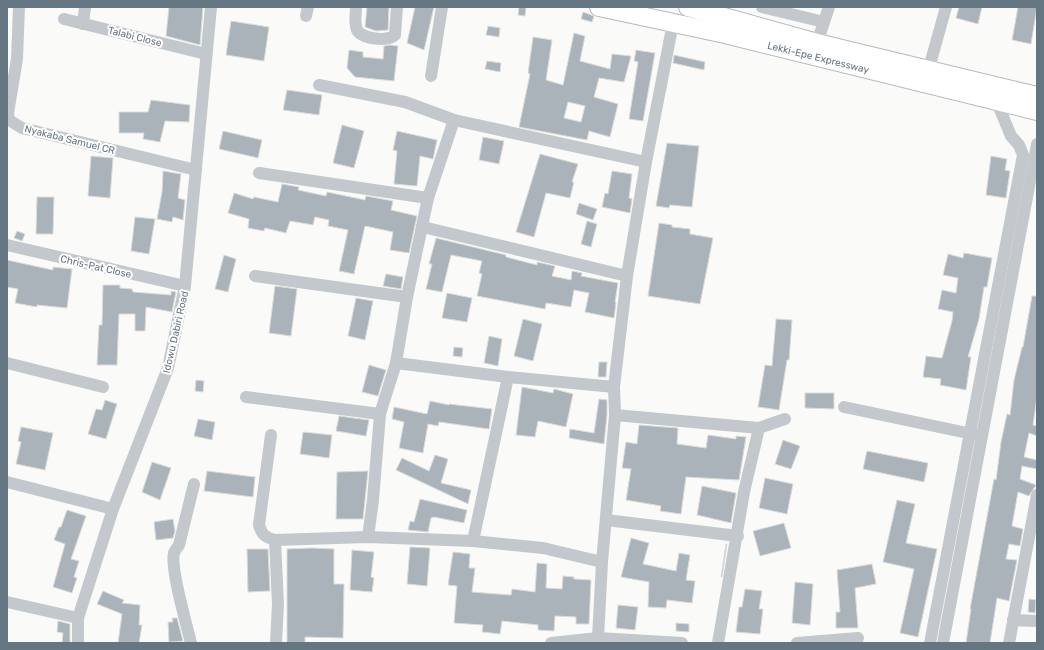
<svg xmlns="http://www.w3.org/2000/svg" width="1044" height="650" viewBox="0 0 1044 650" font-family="Rubik,sans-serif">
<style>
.building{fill:#aab3b9;stroke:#dcdcda;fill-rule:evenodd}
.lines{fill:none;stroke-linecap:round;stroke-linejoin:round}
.highway-casing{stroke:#b4b9bd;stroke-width:20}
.minor{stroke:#c3c8cc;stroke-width:12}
.highway{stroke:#fff;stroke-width:18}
.labels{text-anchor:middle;stroke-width:4;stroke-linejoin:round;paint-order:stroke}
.street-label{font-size:10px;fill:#657683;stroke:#fff}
</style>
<rect width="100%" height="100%" fill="#fafaf8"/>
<g class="building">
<path d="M 169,7 L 203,7 L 200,45 L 166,36 Z"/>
<path d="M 367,7 L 389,7 L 388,30 L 376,31 L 365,27 Z"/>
<path d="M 415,7 L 434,7 L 424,50 L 407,43 Z"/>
<path d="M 519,7 L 526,8 L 525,16 L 518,15 Z"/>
<path d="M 959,7 L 982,7 L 978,24 L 956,18 Z"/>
<path d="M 1018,7 L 1037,7 L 1031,44 L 1012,40 Z"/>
<path d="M 583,12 L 594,16 L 592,22 L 581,19 Z"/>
<path d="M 231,21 L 269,27 L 264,61 L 226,55 Z"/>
<path d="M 488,26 L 500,28 L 499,37 L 486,35 Z"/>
<path d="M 574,33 L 585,36 L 580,61 L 610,69 L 612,54 L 631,56 L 624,82 L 599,78 L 594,97 L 618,104 L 610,137 L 589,131 L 587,140 L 519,127 L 530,74 L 528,73 L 533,37 L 552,40 L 546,80 L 563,85 ZM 568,102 L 585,106 L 581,122 L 564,118 Z"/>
<path d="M 390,45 L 398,46 L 394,81 L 355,77 L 347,68 L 349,50 L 363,52 L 363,57 L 383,59 L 384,46 Z"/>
<path d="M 636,50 L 655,53 L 643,121 L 629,119 L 638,62 L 634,61 Z"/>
<path d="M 674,55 L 705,62 L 704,70 L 673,63 Z"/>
<path d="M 487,61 L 501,63 L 500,72 L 485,69 Z"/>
<path d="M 287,90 L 322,95 L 319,115 L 283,110 Z"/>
<path d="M 151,100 L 190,105 L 189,122 L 165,121 L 160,142 L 143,139 L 144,133 L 119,133 L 119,112 L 148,112 Z"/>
<path d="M 342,125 L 364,131 L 354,168 L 333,163 Z"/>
<path d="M 223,131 L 262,140 L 258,158 L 219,149 Z"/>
<path d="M 397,131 L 437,140 L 433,159 L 420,156 L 417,186 L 394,184 L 397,151 L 393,150 Z"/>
<path d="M 483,137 L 504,141 L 499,164 L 479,160 Z"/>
<path d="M 667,143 L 699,146 L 692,207 L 670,205 L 669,208 L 656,206 Z"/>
<path d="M 540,154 L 578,164 L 572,182 L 574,182 L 570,198 L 546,193 L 534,237 L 516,232 Z"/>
<path d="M 91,156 L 113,158 L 110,198 L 88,196 Z"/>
<path d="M 991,156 L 1007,159 L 1005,170 L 1010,171 L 1006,198 L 986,195 Z"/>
<path d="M 163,171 L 181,174 L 178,198 L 185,200 L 183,220 L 173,217 L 172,222 L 157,219 L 162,192 Z"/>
<path d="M 612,171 L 632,174 L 629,198 L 632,199 L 630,213 L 602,207 L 605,193 L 608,194 Z"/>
<path d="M 282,184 L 299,187 L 298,190 L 326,196 L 327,192 L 365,200 L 366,196 L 393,201 L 391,210 L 417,216 L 409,253 L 390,250 L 393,232 L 365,226 L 354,274 L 339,271 L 348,230 L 328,226 L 329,220 L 315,217 L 313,225 L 290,221 L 286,233 L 265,228 L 264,231 L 248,228 L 249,219 L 228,213 L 234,193 L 253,199 L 254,197 L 278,202 Z"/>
<path d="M 37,197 L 54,197 L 53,234 L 36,234 Z"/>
<path d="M 579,203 L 597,209 L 593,220 L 576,214 Z"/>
<path d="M 135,217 L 155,219 L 149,254 L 131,251 Z"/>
<path d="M 587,221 L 597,224 L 591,247 L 581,244 Z"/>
<path d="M 659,223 L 672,225 L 672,227 L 690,229 L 690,234 L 713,238 L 700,304 L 648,296 Z"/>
<path d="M 17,231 L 25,234 L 22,241 L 14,238 Z"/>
<path d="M 436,238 L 506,255 L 506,257 L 537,265 L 537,262 L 555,266 L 552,276 L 571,280 L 572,271 L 582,273 L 581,276 L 618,283 L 615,302 L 616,303 L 614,318 L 585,312 L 589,293 L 574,290 L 571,307 L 546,303 L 545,309 L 477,296 L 482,274 L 479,273 L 482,261 L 451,255 L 442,292 L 426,289 L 432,264 L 429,264 Z"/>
<path d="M 964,253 L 992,258 L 987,287 L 984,287 L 979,319 L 968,357 L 971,357 L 966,390 L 940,385 L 941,379 L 923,377 L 926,356 L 942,358 L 952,321 L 953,312 L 938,309 L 942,290 L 956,293 L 958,278 L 943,275 L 948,254 L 963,258 Z"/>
<path d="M 224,255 L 236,259 L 228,292 L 215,289 Z"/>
<path d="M 7,260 L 53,270 L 53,267 L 72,269 L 67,308 L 37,305 L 37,307 L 15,303 L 18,289 L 7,287 Z"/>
<path d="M 386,274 L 403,277 L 401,289 L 383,286 Z"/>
<path d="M 103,285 L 120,285 L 120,288 L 132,289 L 133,292 L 171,295 L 171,291 L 176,292 L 172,312 L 146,307 L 145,331 L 135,331 L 135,314 L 119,314 L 117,365 L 97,365 L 99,325 L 102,325 Z"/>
<path d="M 275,286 L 297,289 L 291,336 L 269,333 Z"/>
<path d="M 447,293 L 472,298 L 467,322 L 442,318 Z"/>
<path d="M 1032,296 L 1037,296 L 1037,397 L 1033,425 L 1037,426 L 1037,436 L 1029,433 L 1024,457 L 1037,460 L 1037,469 L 1022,466 L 1020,479 L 1036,485 L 1029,496 L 1018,492 L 1012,526 L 1023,529 L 1020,546 L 1009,544 L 1006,559 L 1017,560 L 1009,601 L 997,598 L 990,643 L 966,643 L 971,609 L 970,609 L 994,479 L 996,480 L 1001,442 L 1007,414 L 1010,415 L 1014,380 L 1022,347 L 1023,347 Z"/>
<path d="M 356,298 L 373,301 L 365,340 L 348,336 Z"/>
<path d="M 523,319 L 542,324 L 533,361 L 514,356 Z"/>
<path d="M 776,319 L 792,320 L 789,360 L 787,360 L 779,410 L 758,407 L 765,365 L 772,366 Z"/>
<path d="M 489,336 L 502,339 L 498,366 L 484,363 Z"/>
<path d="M 454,347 L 463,348 L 462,357 L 453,356 Z"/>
<path d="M 599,362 L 607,362 L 606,377 L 598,377 Z"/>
<path d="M 369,365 L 386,370 L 378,396 L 362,392 Z"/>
<path d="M 196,380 L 204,381 L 203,392 L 195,391 Z"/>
<path d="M 522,387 L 553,393 L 554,389 L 573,394 L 566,427 L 538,421 L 535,437 L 516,435 Z"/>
<path d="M 805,393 L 834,393 L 834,409 L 805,408 Z"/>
<path d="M 599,399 L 607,400 L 607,415 L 604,444 L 569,438 L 570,429 L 594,433 Z"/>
<path d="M 105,400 L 117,404 L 106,439 L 88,434 L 96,409 L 102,410 Z"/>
<path d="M 430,401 L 449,405 L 449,404 L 492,409 L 489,429 L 439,422 L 438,426 L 428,424 L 423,453 L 399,448 L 404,422 L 392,419 L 394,407 L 427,414 Z"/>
<path d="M 339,416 L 369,420 L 366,436 L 336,431 Z"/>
<path d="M 198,419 L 215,422 L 212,440 L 194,436 Z"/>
<path d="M 639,425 L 678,428 L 677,444 L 706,448 L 708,435 L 736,439 L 736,436 L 746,437 L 739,480 L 686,477 L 681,514 L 660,511 L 661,506 L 626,500 L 631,469 L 622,468 L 626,442 L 637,444 Z"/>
<path d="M 21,427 L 53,433 L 45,470 L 16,464 L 21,442 L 18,441 Z"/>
<path d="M 303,432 L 332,435 L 329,458 L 300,454 Z"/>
<path d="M 783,440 L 800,446 L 791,469 L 775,464 Z"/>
<path d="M 867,451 L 928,463 L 924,482 L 863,469 Z"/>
<path d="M 435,455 L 448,459 L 441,483 L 471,490 L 468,504 L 396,470 L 402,458 L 429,471 Z"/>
<path d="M 152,462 L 171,468 L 160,500 L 142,492 Z"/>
<path d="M 207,471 L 255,477 L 253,497 L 204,491 Z"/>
<path d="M 368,471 L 363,519 L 336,519 L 337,472 Z"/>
<path d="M 765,478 L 793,484 L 787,514 L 759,508 Z"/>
<path d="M 702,486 L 736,493 L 731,523 L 697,515 Z"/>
<path d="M 420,499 L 467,510 L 464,523 L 434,517 L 431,518 L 428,532 L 408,530 L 410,521 L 414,522 Z"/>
<path d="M 897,500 L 915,504 L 906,543 L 937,549 L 918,637 L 900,633 L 914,569 L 883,562 Z"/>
<path d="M 67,510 L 86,516 L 71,559 L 79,561 L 74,577 L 77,578 L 72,593 L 53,587 L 65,544 L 54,540 L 59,527 L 61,527 Z"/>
<path d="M 173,519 L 175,531 L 173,538 L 156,540 L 154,522 Z"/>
<path d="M 784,523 L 791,548 L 760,556 L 753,531 Z"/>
<path d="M 631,538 L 649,543 L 643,564 L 676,571 L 679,553 L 690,555 L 686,580 L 695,581 L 692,603 L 667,600 L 666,608 L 648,607 L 649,582 L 621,577 Z"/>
<path d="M 726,544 L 727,544 L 722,577 L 721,577 Z"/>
<path d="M 410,547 L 430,548 L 427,586 L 407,584 Z"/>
<path d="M 312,548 L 334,549 L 334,584 L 344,584 L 343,638 L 305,637 L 305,643 L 287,643 L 287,549 Z"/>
<path d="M 247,549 L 268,549 L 270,591 L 248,592 Z"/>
<path d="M 352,550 L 374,552 L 371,577 L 374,578 L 372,592 L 350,590 Z"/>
<path d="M 453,552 L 470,554 L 469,568 L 475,568 L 472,592 L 511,595 L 512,589 L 535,592 L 537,563 L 547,564 L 546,588 L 562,589 L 563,576 L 574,577 L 574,579 L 591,580 L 589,624 L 576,624 L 576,617 L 555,616 L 554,631 L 538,630 L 538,625 L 502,621 L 500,634 L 482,632 L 483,625 L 454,623 L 457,586 L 448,585 Z"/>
<path d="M 872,564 L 876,584 L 855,588 L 858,628 L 836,628 L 836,612 L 840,612 L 837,570 Z"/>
<path d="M 795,582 L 813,584 L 810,625 L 792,623 Z"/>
<path d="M 745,589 L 762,591 L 759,609 L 763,609 L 760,634 L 736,632 L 739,607 L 742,607 Z"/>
<path d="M 103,591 L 124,600 L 122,603 L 140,605 L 139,625 L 142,625 L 139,643 L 118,643 L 122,614 L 97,604 Z"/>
<path d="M 1029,599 L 1036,600 L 1035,613 L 1028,612 Z"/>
<path d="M 618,605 L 638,607 L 635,630 L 616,628 Z"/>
<path d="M 172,618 L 177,618 L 183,641 L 169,642 L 168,622 L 173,622 Z"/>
<path d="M 58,621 L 70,624 L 70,643 L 62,643 L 63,633 L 57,632 Z"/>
<path d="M 676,623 L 689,624 L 689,632 L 676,631 Z"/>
</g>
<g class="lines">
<g class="highway-casing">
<g id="highway">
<path id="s1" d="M 599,7 L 725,34 L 1037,111"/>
<path d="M 688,7 L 817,43 L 1037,96"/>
</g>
</g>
<g class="minor">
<path d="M 19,7 L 17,59 L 8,113 L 9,120 L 22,128 L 196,170"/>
<path d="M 356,7 C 356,14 354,23 357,30 C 362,39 388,42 395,35 L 397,7"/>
<path d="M 762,7 L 824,22"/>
<path d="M 306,16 L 308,7"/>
<path d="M 64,19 L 206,54"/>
<path d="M 83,24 L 85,7"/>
<path d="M 817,43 L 829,7"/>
<path d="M 929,68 L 946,7"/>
<path d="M 431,76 L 442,7"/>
<path d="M 319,85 L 405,102 L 454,120"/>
<path d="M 259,173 L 428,198"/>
<path d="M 423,227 L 627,276"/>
<path d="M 7,245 L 185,286"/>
<path d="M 255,276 L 407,297"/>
<path d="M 7,363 L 103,387"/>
<path d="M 396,363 L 508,377 L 614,387"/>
<path d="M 246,397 L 380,414"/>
<path d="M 844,407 L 977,435"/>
<path d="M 615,415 L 759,428 L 785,419"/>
<path d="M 271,435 L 259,525 C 262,535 265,537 275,540 L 368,537 L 473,541 L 543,548 L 602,562"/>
<path d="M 7,482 L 113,509"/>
<path d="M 606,520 L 738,536"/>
<path d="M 368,537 L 373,500 L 380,414 L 396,363 L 407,297 L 428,198 L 454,120 L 646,162"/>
<path d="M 275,540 L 278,604 L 276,643"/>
<path d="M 473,541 L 508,377"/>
<path d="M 7,602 L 78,618"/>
<path d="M 1013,620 L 1037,621"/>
<path d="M 598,638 L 602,562 L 615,415 L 614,387 L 627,276 L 646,162 L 673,23"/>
<path d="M 78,643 L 78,618 L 113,509 L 168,368 L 185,286 L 211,7"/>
<path d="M 191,643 C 187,626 170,568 174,553 C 175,550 177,548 179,545 L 194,484"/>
<path d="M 551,643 L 598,638 L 682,643"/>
<path d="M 718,643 L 744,492 L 759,428"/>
<path d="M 797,643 L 858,638"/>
<path d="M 930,643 L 1023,155 L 1019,145 L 1011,136 L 996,100"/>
<path d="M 943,643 L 1037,144"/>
<path d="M 1009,643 L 1037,495"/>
</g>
<use href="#highway" class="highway"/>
</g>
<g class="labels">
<g class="street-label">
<text transform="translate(135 36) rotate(14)" y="4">Talabi Close</text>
<text dy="4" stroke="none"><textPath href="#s1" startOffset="225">Lekki-Epe Expressway</textPath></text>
<text transform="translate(70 139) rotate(14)" y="4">Nyakaba Samuel CR</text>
<text transform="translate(96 266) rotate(13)" y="4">Chris-Pat Close</text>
<text transform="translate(175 332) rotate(-77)" y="4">Idowu Dabiri Road</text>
</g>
</g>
<rect width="1044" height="650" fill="none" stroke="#657683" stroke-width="16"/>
</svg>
